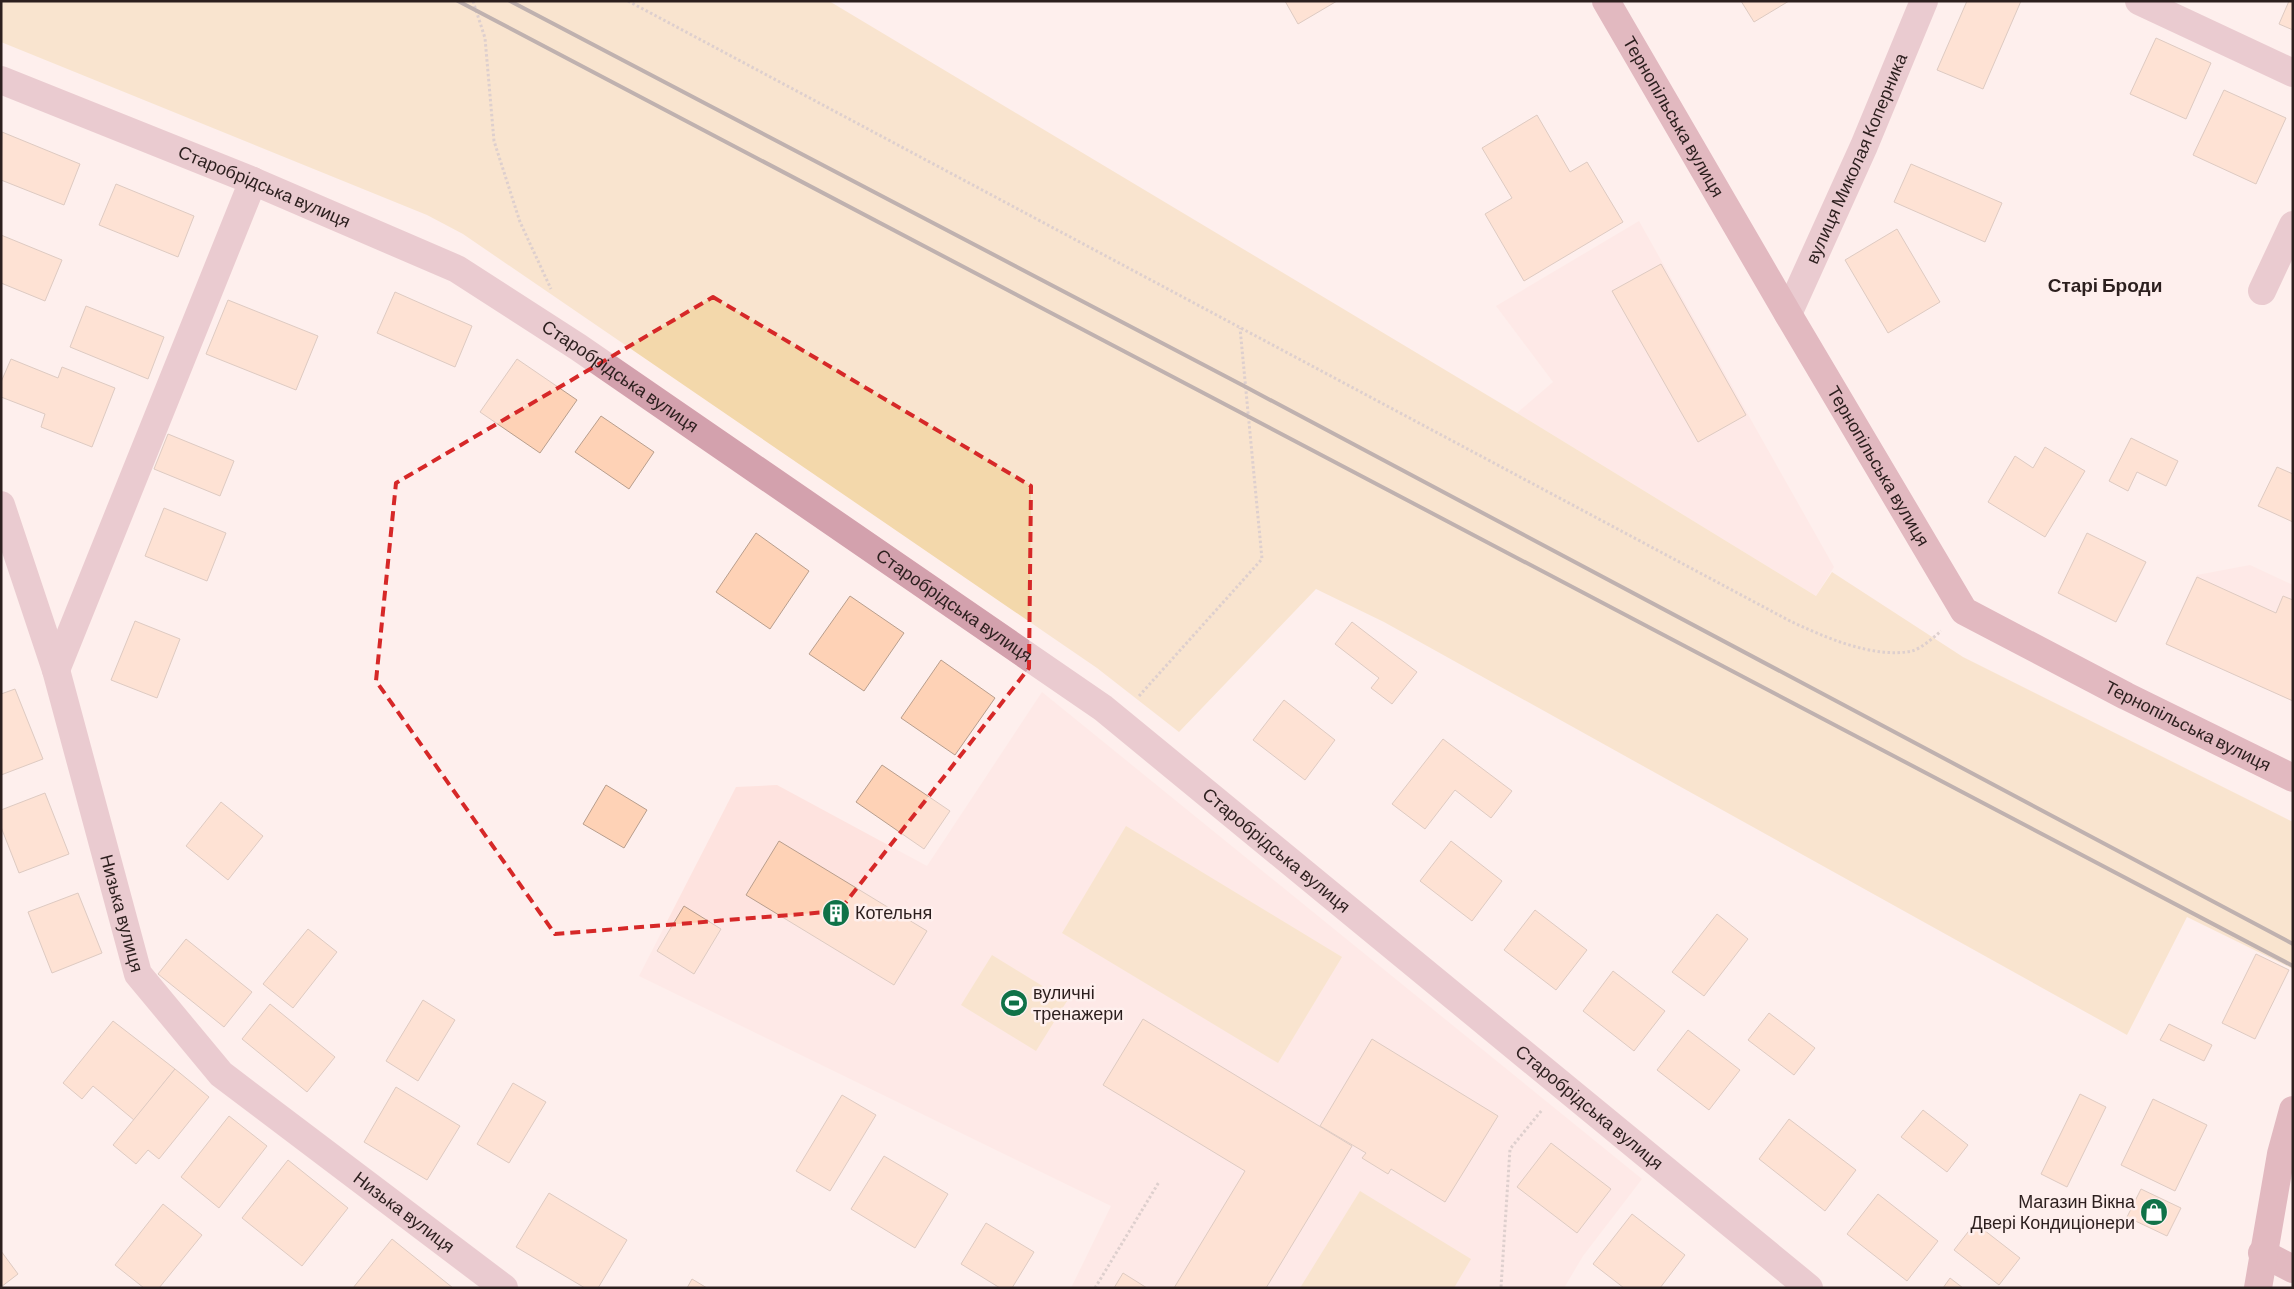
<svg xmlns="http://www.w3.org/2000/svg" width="2294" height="1289" viewBox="0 0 2294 1289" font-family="Barlow,sans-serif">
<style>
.built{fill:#fee3df}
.green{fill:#f3d8ab}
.building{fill:#fed2b6;stroke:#b89e8d}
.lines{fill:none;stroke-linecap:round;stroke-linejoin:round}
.path{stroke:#b8a9a8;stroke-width:3;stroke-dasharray:2.5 2.5;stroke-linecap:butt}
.minor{stroke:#d3a1ad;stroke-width:28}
.tertiary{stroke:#d3a1ad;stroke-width:28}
.secondary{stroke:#c0788b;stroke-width:28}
.rail{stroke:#746664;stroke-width:4}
.marked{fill:none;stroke:#d62828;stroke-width:4;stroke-dasharray:10 6;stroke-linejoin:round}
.labels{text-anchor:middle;stroke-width:5;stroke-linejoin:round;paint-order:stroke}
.street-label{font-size:18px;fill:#2c1f1e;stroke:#feefed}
.poi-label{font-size:18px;fill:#2c1f1e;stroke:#feefed;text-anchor:start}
.neighbourhood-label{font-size:19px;font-weight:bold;fill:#2c1f1e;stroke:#feefed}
</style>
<rect width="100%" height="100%" fill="#feefed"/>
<g class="built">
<path d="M 1639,221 L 1834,567 L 1816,596 L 1517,413 L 1553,382 L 1496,306 Z"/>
<path d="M 2250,565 L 2293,585 L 2293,701 L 2166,643 L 2197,575 Z"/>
<path d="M 1042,692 L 1642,1179 L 1583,1256 L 1564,1288 L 1071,1288 L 1111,1206 L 639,976 L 736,787 L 777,785 L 927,866 Z"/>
</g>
<g class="green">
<path d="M 1,1 L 829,1 L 1517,413 L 1816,596 L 1832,572 L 1963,657 L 2293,822 L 2293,969 L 2187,917 L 2127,1035 L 1384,622 L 1316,589 L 1179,732 L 1097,668 L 463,234 L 427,215 L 1,42 Z"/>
<path d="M 1126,826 L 1342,957 L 1278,1063 L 1062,933 Z"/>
<path d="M 992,955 L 1067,1001 L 1036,1051 L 961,1005 Z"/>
<path d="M 1360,1191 L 1471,1259 L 1454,1288 L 1300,1288 Z"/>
</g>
<g class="building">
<path d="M 1285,1 L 1337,1 L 1298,24 Z"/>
<path d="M 1741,1 L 1789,1 L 1754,22 Z"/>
<path d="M 1967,1 L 2021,1 L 1983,89 L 1937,70 Z"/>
<path d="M 2289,1 L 2293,1 L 2293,30 L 2279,24 Z"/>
<path d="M 2156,38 L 2211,63 L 2186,119 L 2130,94 Z"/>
<path d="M 2224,90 L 2286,118 L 2256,184 L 2193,155 Z"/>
<path d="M 1537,115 L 1570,172 L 1587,162 L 1623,222 L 1524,281 L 1485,214 L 1512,198 L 1482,148 Z"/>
<path d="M 2,132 L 80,164 L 64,205 L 1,180 Z"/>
<path d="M 1911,164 L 2002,203 L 1985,242 L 1894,202 Z"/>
<path d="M 116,184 L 194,216 L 178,257 L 99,225 Z"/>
<path d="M 1897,229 L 1940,302 L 1888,333 L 1845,260 Z"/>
<path d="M 1,235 L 62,260 L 45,301 L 1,283 Z"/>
<path d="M 1661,264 L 1746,415 L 1698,442 L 1612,291 Z"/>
<path d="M 395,292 L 472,326 L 455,367 L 377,333 Z"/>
<path d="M 228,300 L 318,336 L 296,390 L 206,354 Z"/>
<path d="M 86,306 L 164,337 L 148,379 L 70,347 Z"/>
<path d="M 11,359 L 58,378 L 62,367 L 115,388 L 92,447 L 41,427 L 45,414 L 1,397 L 1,382 Z"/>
<path d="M 517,359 L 577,400 L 540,453 L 480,412 Z"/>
<path d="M 601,416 L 654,452 L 629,489 L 575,452 Z"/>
<path d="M 168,434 L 234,461 L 220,496 L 154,469 Z"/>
<path d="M 2131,438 L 2178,461 L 2166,486 L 2137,472 L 2128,491 L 2109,481 Z"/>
<path d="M 2045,447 L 2085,471 L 2045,537 L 1988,502 L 2015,456 L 2033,468 Z"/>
<path d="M 2277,467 L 2293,474 L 2293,522 L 2258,506 Z"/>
<path d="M 164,508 L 226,533 L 207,581 L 145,556 Z"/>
<path d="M 756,533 L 809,571 L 770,629 L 716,592 Z"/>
<path d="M 2087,533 L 2146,562 L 2116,622 L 2058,593 Z"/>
<path d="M 2197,577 L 2276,613 L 2283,596 L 2293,600 L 2293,701 L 2166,644 Z"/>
<path d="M 850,596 L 904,633 L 864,691 L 809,654 Z"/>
<path d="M 135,621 L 180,639 L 157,698 L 111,680 Z"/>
<path d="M 1352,622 L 1417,672 L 1392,704 L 1371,688 L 1379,678 L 1335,644 Z"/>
<path d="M 941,660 L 995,698 L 955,755 L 901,718 Z"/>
<path d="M 15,689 L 43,759 L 1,775 L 1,694 Z"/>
<path d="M 1284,700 L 1335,740 L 1305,780 L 1253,740 Z"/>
<path d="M 1443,739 L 1512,791 L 1491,818 L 1455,790 L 1425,829 L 1392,804 Z"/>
<path d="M 882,765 L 950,811 L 924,849 L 856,802 Z"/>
<path d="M 606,785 L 647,810 L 624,848 L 583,824 Z"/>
<path d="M 45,793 L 69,854 L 19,873 L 1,827 L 1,810 Z"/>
<path d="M 221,802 L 263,836 L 228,880 L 186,846 Z"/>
<path d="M 779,841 L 927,931 L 894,985 L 746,895 Z"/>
<path d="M 1451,841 L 1502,881 L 1472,921 L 1420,881 Z"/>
<path d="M 78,893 L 102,953 L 52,973 L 28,912 Z"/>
<path d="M 684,906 L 721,929 L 694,974 L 657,951 Z"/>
<path d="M 1535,910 L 1587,950 L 1556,990 L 1504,950 Z"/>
<path d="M 1717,914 L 1748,939 L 1704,996 L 1672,972 Z"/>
<path d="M 308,929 L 337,952 L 293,1008 L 263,984 Z"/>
<path d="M 186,939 L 252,992 L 224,1027 L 158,974 Z"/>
<path d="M 2256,954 L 2289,970 L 2255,1039 L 2222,1023 Z"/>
<path d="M 1613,971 L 1665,1011 L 1634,1051 L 1583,1011 Z"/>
<path d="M 423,1000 L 455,1020 L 418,1081 L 386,1061 Z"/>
<path d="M 270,1004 L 335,1057 L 307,1092 L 242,1039 Z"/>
<path d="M 1769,1013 L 1815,1048 L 1794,1075 L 1748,1040 Z"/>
<path d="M 1143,1019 L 1352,1146 L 1266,1288 L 1174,1288 L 1245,1171 L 1103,1085 Z"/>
<path d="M 113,1021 L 175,1069 L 134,1120 L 93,1086 L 82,1099 L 63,1083 Z"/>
<path d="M 2169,1024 L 2212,1045 L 2204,1061 L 2160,1040 Z"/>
<path d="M 1688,1030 L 1740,1070 L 1709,1110 L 1657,1070 Z"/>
<path d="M 1372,1039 L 1498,1116 L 1445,1202 L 1391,1169 L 1388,1174 L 1362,1158 L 1366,1153 L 1320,1126 Z"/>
<path d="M 175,1069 L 209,1097 L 159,1159 L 148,1150 L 136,1164 L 113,1145 Z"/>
<path d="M 513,1083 L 546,1102 L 509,1163 L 477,1144 Z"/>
<path d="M 396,1087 L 460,1126 L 427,1180 L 364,1142 Z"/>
<path d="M 2080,1094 L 2106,1107 L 2067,1187 L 2041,1174 Z"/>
<path d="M 842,1095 L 876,1115 L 830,1191 L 796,1171 Z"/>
<path d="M 2153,1099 L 2207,1125 L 2175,1191 L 2121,1165 Z"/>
<path d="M 1923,1110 L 1968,1145 L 1947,1172 L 1901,1137 Z"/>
<path d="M 229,1116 L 267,1146 L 219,1208 L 181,1177 Z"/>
<path d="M 1789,1119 L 1856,1170 L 1825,1211 L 1759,1159 Z"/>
<path d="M 1551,1143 L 1611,1189 L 1577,1233 L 1517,1187 Z"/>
<path d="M 884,1156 L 948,1194 L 915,1248 L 851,1209 Z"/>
<path d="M 288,1160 L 348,1208 L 302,1266 L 242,1218 Z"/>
<path d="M 2141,1189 L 2181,1208 L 2167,1236 L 2127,1217 Z"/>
<path d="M 549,1193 L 627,1240 L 598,1288 L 585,1288 L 516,1247 Z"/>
<path d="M 1878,1194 L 1938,1241 L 1907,1281 L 1847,1234 Z"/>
<path d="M 163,1204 L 202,1235 L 159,1288 L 144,1288 L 115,1265 Z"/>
<path d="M 1632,1214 L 1685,1255 L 1660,1288 L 1624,1288 L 1593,1264 Z"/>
<path d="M 986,1223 L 1034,1252 L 1012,1288 L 1000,1288 L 961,1264 Z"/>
<path d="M 1975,1223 L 2020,1258 L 1999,1285 L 1954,1250 Z"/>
<path d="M 392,1239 L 453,1288 L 353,1288 Z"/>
<path d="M 1,1251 L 18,1274 L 1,1287 Z"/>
<path d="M 1123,1273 L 1147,1288 L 1114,1288 Z"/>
<path d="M 1950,1278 L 1963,1288 L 1943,1288 Z"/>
<path d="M 692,1279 L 707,1288 L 687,1288 Z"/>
</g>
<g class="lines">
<g class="path">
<path d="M 473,1 L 485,38 L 494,141 L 520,222 L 551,289"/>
<path d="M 628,1 L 1790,621 C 1824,637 1874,659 1912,651 C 1922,648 1933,638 1941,631"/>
<path d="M 1139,696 L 1262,559 L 1240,328"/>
<path d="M 1501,1287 L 1510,1149 L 1542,1110"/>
<path d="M 1095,1288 L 1159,1182"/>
</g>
<g class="minor">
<path d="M 2139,1 L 2293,73"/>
<path d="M 2262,291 L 2293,225"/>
<path id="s1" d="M 1788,314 L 1864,146 L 1924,1"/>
<path id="s2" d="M 1,505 L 56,670 L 138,974 L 221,1074 L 504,1288"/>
<path d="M 56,670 L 253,181"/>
</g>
<path class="tertiary" id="s3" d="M 1,80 L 253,181 L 457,269 L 578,347 L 1103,708 L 1809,1288"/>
<g class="secondary">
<path id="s4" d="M 1606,1 L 1788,314 L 1964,611 L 2126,696 L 2293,778"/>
<path d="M 2262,1253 L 2293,1269"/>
<path d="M 2258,1288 L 2281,1154 L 2293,1110"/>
</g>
<g class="rail">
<path d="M 458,1 L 2293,966"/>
<path d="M 510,1 L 1244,386 L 2293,944"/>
</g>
</g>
<path d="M0 0H2294V1289H0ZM 713,297 L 1031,486 L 1029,668 L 839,911 L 555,934 L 376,681 L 396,483 Z" fill="#feefed" fill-opacity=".55" fill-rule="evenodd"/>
<path class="marked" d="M 713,297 L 1031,486 L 1029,668 L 839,911 L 555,934 L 376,681 L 396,483 Z"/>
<defs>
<g id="building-disc" transform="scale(1.4375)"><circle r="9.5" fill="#107248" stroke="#feefed"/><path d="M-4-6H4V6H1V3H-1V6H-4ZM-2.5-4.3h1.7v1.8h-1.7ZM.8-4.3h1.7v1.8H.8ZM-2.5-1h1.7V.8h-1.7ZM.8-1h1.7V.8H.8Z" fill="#fff"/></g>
<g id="stadium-disc" transform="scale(1.4375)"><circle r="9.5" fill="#107248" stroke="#feefed"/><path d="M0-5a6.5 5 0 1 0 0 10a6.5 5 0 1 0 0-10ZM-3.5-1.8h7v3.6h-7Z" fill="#fff"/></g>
<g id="shop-disc" transform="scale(1.4375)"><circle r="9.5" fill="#107248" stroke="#feefed"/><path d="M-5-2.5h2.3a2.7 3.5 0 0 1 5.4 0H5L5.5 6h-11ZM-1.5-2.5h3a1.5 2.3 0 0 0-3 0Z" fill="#fff"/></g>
</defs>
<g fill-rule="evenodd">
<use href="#building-disc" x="836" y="913"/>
<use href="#stadium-disc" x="1014" y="1003"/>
<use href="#shop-disc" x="2154" y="1212"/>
</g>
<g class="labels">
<g class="street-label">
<text dy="6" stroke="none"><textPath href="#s4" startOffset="134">Тернопільська вулиця</textPath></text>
<text dy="6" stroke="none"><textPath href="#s1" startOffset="170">вулиця Миколая Коперника</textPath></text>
<text dy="6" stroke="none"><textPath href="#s3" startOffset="284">Старобрідська вулиця</textPath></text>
<text dy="6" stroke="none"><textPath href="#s3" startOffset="689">Старобрідська вулиця</textPath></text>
<text dy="6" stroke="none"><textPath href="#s4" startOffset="539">Тернопільська вулиця</textPath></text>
<text dy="6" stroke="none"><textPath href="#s3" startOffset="1094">Старобрідська вулиця</textPath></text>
<text dy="6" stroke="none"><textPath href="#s4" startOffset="959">Тернопільська вулиця</textPath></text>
<text dy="6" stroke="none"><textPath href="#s3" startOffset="1499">Старобрідська вулиця</textPath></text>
<text dy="6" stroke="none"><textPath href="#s2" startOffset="426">Низька вулиця</textPath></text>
<text dy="6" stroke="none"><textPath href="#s3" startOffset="1904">Старобрідська вулиця</textPath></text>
<text dy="6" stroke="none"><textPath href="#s2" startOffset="848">Низька вулиця</textPath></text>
</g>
<g class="poi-label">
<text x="855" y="919">Котельня</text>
<text x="1033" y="999">вуличні<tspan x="1033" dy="21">тренажери</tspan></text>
<text x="2135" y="1208" text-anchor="end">Магазин Вікна<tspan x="2135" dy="21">Двері Кондиціонери</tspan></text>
</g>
<g class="neighbourhood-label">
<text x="2105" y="292">Старі Броди</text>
</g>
</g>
<rect width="2294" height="1289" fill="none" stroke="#2c1f1e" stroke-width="5"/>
</svg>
